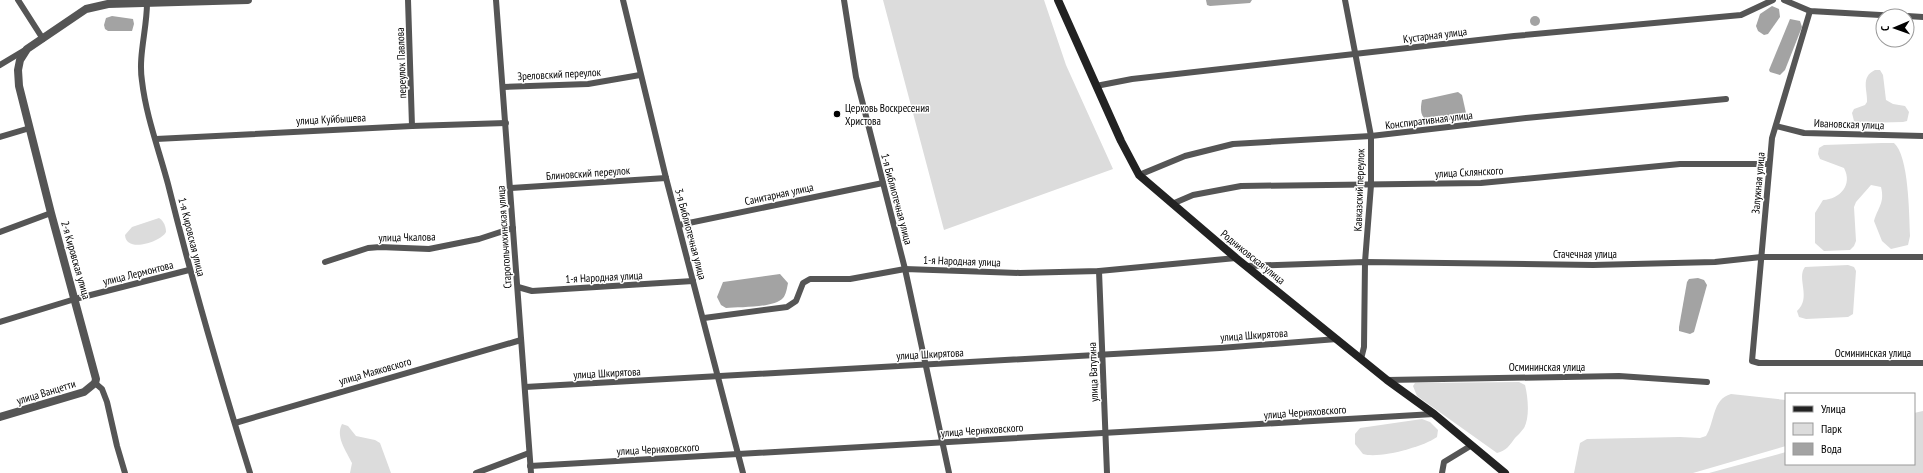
<svg xmlns="http://www.w3.org/2000/svg" width="1923" height="473" viewBox="0 0 1923 473" font-family="'PT Sans Narrow',sans-serif">
<style>
.green{fill:#dcdcdc}
.water{fill:#a3a3a3}
.lines{fill:none;stroke-linecap:round;stroke-linejoin:round}
.minor{stroke:#555;stroke-width:6}
.tertiary{stroke:#555;stroke-width:8}
.secondary{stroke:#222;stroke-width:8}
.poi-dot{fill:#000;stroke:#fff;stroke-width:1.5}
.labels{text-anchor:middle;stroke-width:3;stroke-linejoin:round;paint-order:stroke}
.street-label{font-size:11px;fill:#000;stroke:#fff}
.poi-label{font-size:11px;fill:#000;stroke:#fff;text-anchor:start}
</style>
<rect width="100%" height="100%" fill="#fff"/>
<g class="green">
<path d="M 883,0 L 1044,0 L 1066,65 L 1113,169 L 944,230 Z"/>
<path d="M 1875,70 L 1880,70 L 1883,75 L 1886,100 L 1893,104 L 1905,106 L 1909,112 L 1907,121 L 1903,122 L 1861,123 L 1854,121 L 1852,113 L 1854,109 L 1865,105 L 1867,102 C 1868,91 1860,77 1875,70 Z"/>
<path d="M 1882,143 L 1894,143 C 1909,156 1909,214 1910,236 L 1908,245 L 1891,249 L 1882,241 L 1874,221 C 1878,207 1885,203 1881,187 L 1871,185 L 1856,202 L 1854,207 L 1856,241 L 1854,246 L 1850,250 L 1824,251 L 1815,243 L 1815,213 L 1823,200 C 1840,199 1853,185 1844,168 L 1820,159 L 1818,154 L 1819,148 L 1824,145 Z"/>
<path d="M 159,218 C 164,221 166,227 166,232 C 162,241 126,254 125,235 L 132,227 Z"/>
<path d="M 1848,265 L 1854,267 L 1856,271 L 1853,314 L 1848,317 L 1806,319 L 1799,317 L 1797,311 C 1812,298 1796,278 1805,267 Z"/>
<path d="M 1519,382 L 1525,385 C 1528,397 1530,417 1524,428 C 1521,432 1518,435 1515,438 C 1510,445 1506,451 1497,453 L 1417,396 L 1413,386 L 1415,383 Z"/>
<path d="M 1731,394 L 1786,400 L 1786,446 L 1693,473 L 1574,473 L 1580,443 L 1587,439 L 1680,437 L 1700,438 L 1706,436 C 1715,422 1712,399 1731,394 Z"/>
<path d="M 1923,411 L 1923,473 L 1709,473 L 1786,452 L 1786,464 L 1914,464 L 1914,413 Z"/>
<path d="M 1422,419 L 1430,422 L 1438,430 L 1437,437 C 1423,447 1379,459 1363,454 L 1355,444 L 1355,434 L 1360,428 Z"/>
<path d="M 342,424 L 348,426 L 356,436 L 375,440 L 380,443 L 391,473 L 350,473 L 352,463 C 347,452 335,437 342,424 Z"/>
</g>
<g class="water">
<path d="M 1206,0 L 1252,0 L 1250,3 L 1210,6 L 1207,5 Z"/>
<path d="M 1772,6 L 1779,9 L 1780,17 L 1768,34 L 1764,35 L 1758,31 L 1756,26 L 1760,14 Z"/>
<circle cx="1535" cy="21" r="5"/>
<path d="M 112,16 L 133,19 L 134,24 L 132,31 L 108,31 L 105,29 L 104,25 L 106,18 Z"/>
<path d="M 1790,19 L 1800,21 L 1802,27 L 1785,70 L 1780,75 L 1770,72 L 1769,70 Z"/>
<path d="M 1458,92 L 1462,95 L 1466,113 L 1464,118 L 1429,123 C 1420,116 1420,110 1422,100 Z"/>
<path d="M 780,274 L 788,283 C 787,288 786,295 783,298 C 774,308 739,307 726,308 L 721,305 L 717,297 L 723,282 Z"/>
<path d="M 1698,278 L 1704,280 L 1707,285 L 1694,332 L 1690,334 L 1679,331 L 1679,327 L 1687,282 L 1689,279 Z"/>
</g>
<g class="lines">
<g class="minor">
<path d="M 18,0 L 43,39"/>
<path d="M 408,0 L 412,126"/>
<path d="M 496,0 L 531,473"/>
<path d="M 623,0 L 666,178 L 743,473"/>
<path d="M 844,0 L 856,77 L 905,269 L 949,473"/>
<path d="M 1345,0 L 1371,136 L 1371,185 L 1365,262 L 1364,347 L 1361,359"/>
<path d="M 1784,0 L 1810,11 L 1898,16"/>
<path d="M 147,3 C 147,29 138,56 142,81 C 146,116 159,150 168,184 C 192,281 220,377 250,473"/>
<path d="M 1810,11 L 1772,138 L 1752,361 L 1759,363 L 1923,363"/>
<path d="M 1907,16 L 1923,17"/>
<path d="M 0,65 L 25,50"/>
<path d="M 1096,86 L 1132,79 L 1514,36 L 1741,15 L 1773,0"/>
<path d="M 503,87 L 588,84 L 640,75"/>
<path d="M 1776,126 L 1804,133 L 1923,136"/>
<path d="M 0,137 L 30,128"/>
<path d="M 156,139 L 412,126 L 506,123"/>
<path d="M 1139,175 L 1185,156 L 1233,144 L 1371,136 L 1526,118 L 1726,99"/>
<path d="M 511,188 L 666,178"/>
<path d="M 1172,204 L 1193,195 L 1241,186 L 1481,183 L 1680,164 L 1769,164"/>
<path d="M 679,225 L 883,183"/>
<path d="M 0,232 L 51,213"/>
<path d="M 325,262 L 368,248 L 380,247 L 429,249 L 479,239 L 513,228"/>
<path d="M 1246,266 L 1365,262 L 1593,265 L 1715,262 L 1761,257 L 1923,257"/>
<path d="M 1099,271 L 1107,473"/>
<path d="M 518,287 L 532,291 L 693,281"/>
<path d="M 704,318 L 787,307 L 796,301 L 803,283 L 810,279 L 850,279 L 905,269 L 1020,273 L 1099,271 L 1236,258"/>
<path d="M 0,322 L 75,299 L 189,270"/>
<path d="M 1387,380 L 1619,376 L 1707,382"/>
<path d="M 95,383 L 102,389 L 107,402 L 117,446 L 125,473"/>
<path d="M 525,387 L 1220,348 L 1337,339"/>
<path d="M 235,423 L 521,340"/>
<path d="M 530,466 L 1434,414"/>
<path d="M 476,473 L 529,453"/>
<path d="M 1442,473 L 1444,462 L 1472,445"/>
</g>
<path class="tertiary" d="M 0,417 L 84,392 L 95,383 L 96,379 L 51,213 L 19,86 L 18,70 L 20,60 L 27,49 L 86,9 L 108,4 L 248,0"/>
<path class="secondary" d="M 1058,0 L 1121,141 L 1139,175 L 1236,258 L 1387,380 L 1434,414 L 1505,473"/>
</g>
<circle class="poi-dot" cx="837" cy="114" r="4"/>
<g class="labels">
<g class="street-label">
<text transform="translate(1435 35) rotate(-7)" y="4">Кустарная улица</text>
<text transform="translate(401 63) rotate(-92)" y="4">переулок Павлова</text>
<text transform="translate(559 74) rotate(-3)" y="4">Зреловский переулок</text>
<text transform="translate(331 119) rotate(-3)" y="4">улица Куйбышева</text>
<text transform="translate(1429 120) rotate(-7)" y="4">Конспиративная улица</text>
<text transform="translate(1849 124) rotate(2)" y="4">Ивановская улица</text>
<text transform="translate(1469 172) rotate(-3)" y="4">улица Склянского</text>
<text transform="translate(588 173) rotate(-4)" y="4">Блиновский переулок</text>
<text transform="translate(1758 183) rotate(-85)" y="4">Залужная улица</text>
<text transform="translate(1359 190) rotate(-88)" y="4">Кавказский переулок</text>
<text transform="translate(779 194) rotate(-12)" y="4">Санитарная улица</text>
<text transform="translate(897 199) rotate(75)" y="4">1-я Библиотечная улица</text>
<text transform="translate(691 234) rotate(75)" y="4">3-я Библиотечная улица</text>
<text transform="translate(192 237) rotate(76)" y="4">1-я Кировская улица</text>
<text transform="translate(407 237) rotate(-1)" y="4">улица Чкалова</text>
<text transform="translate(504 237) rotate(-94)" y="4">Старогольчихинская улица</text>
<text x="1585" y="258">Стачечная улица</text>
<text transform="translate(1253 257) rotate(39)" y="4">Родниковская улица</text>
<text transform="translate(76 260) rotate(74)" y="4">2-я Кировская улица</text>
<text transform="translate(962 261) rotate(2)" y="4">1-я Народная улица</text>
<text transform="translate(138 273) rotate(-14)" y="4">улица Лермонтова</text>
<text transform="translate(604 277) rotate(-3)" y="4">1-я Народная улица</text>
<text transform="translate(1254 335) rotate(-4)" y="4">улица Шкирятова</text>
<text x="1873" y="357">Осмининская улица</text>
<text transform="translate(930 354) rotate(-3)" y="4">улица Шкирятова</text>
<text x="1547" y="371">Осмининская улица</text>
<text transform="translate(375 371) rotate(-16)" y="4">улица Маяковского</text>
<text transform="translate(1093 372) rotate(-92)" y="4">улица Ватутина</text>
<text transform="translate(607 373) rotate(-3)" y="4">улица Шкирятова</text>
<text transform="translate(46 392) rotate(-17)" y="4">улица Ванцетти</text>
<text transform="translate(1305 412) rotate(-4)" y="4">улица Черняховского</text>
<text transform="translate(982 430) rotate(-4)" y="4">улица Черняховского</text>
<text transform="translate(658 449) rotate(-3)" y="4">улица Черняховского</text>
</g>
<g class="poi-label">
<text x="845" y="112">Церковь Воскресения<tspan x="845" dy="13">Христова</tspan></text>
</g>
</g>
<rect x="1785" y="393" width="130" height="72" fill="#ffffff" stroke="#999999"/>
<rect x="1793" y="406" width="20" height="6" fill="#222222" stroke="#999999"/>
<text x="1821" y="413" font-size="12" fill="#000000">Улица</text>
<rect x="1793" y="423" width="20" height="12" fill="#dcdcdc" stroke="#999999"/>
<text x="1821" y="433" font-size="12" fill="#000000">Парк</text>
<rect x="1793" y="443" width="20" height="12" fill="#a3a3a3" stroke="#999999"/>
<text x="1821" y="453" font-size="12" fill="#000000">Вода</text>
<g transform="translate(1895 28) rotate(268)"><circle r="19" fill="#ffffff" stroke="#999999"/>
<path d="M0-3L7 15L0 10L-7 15Z" fill="#000000"/>
<text y="-6" font-size="11" font-weight="bold" text-anchor="middle" fill="#000000">С</text>
</g>
</svg>
